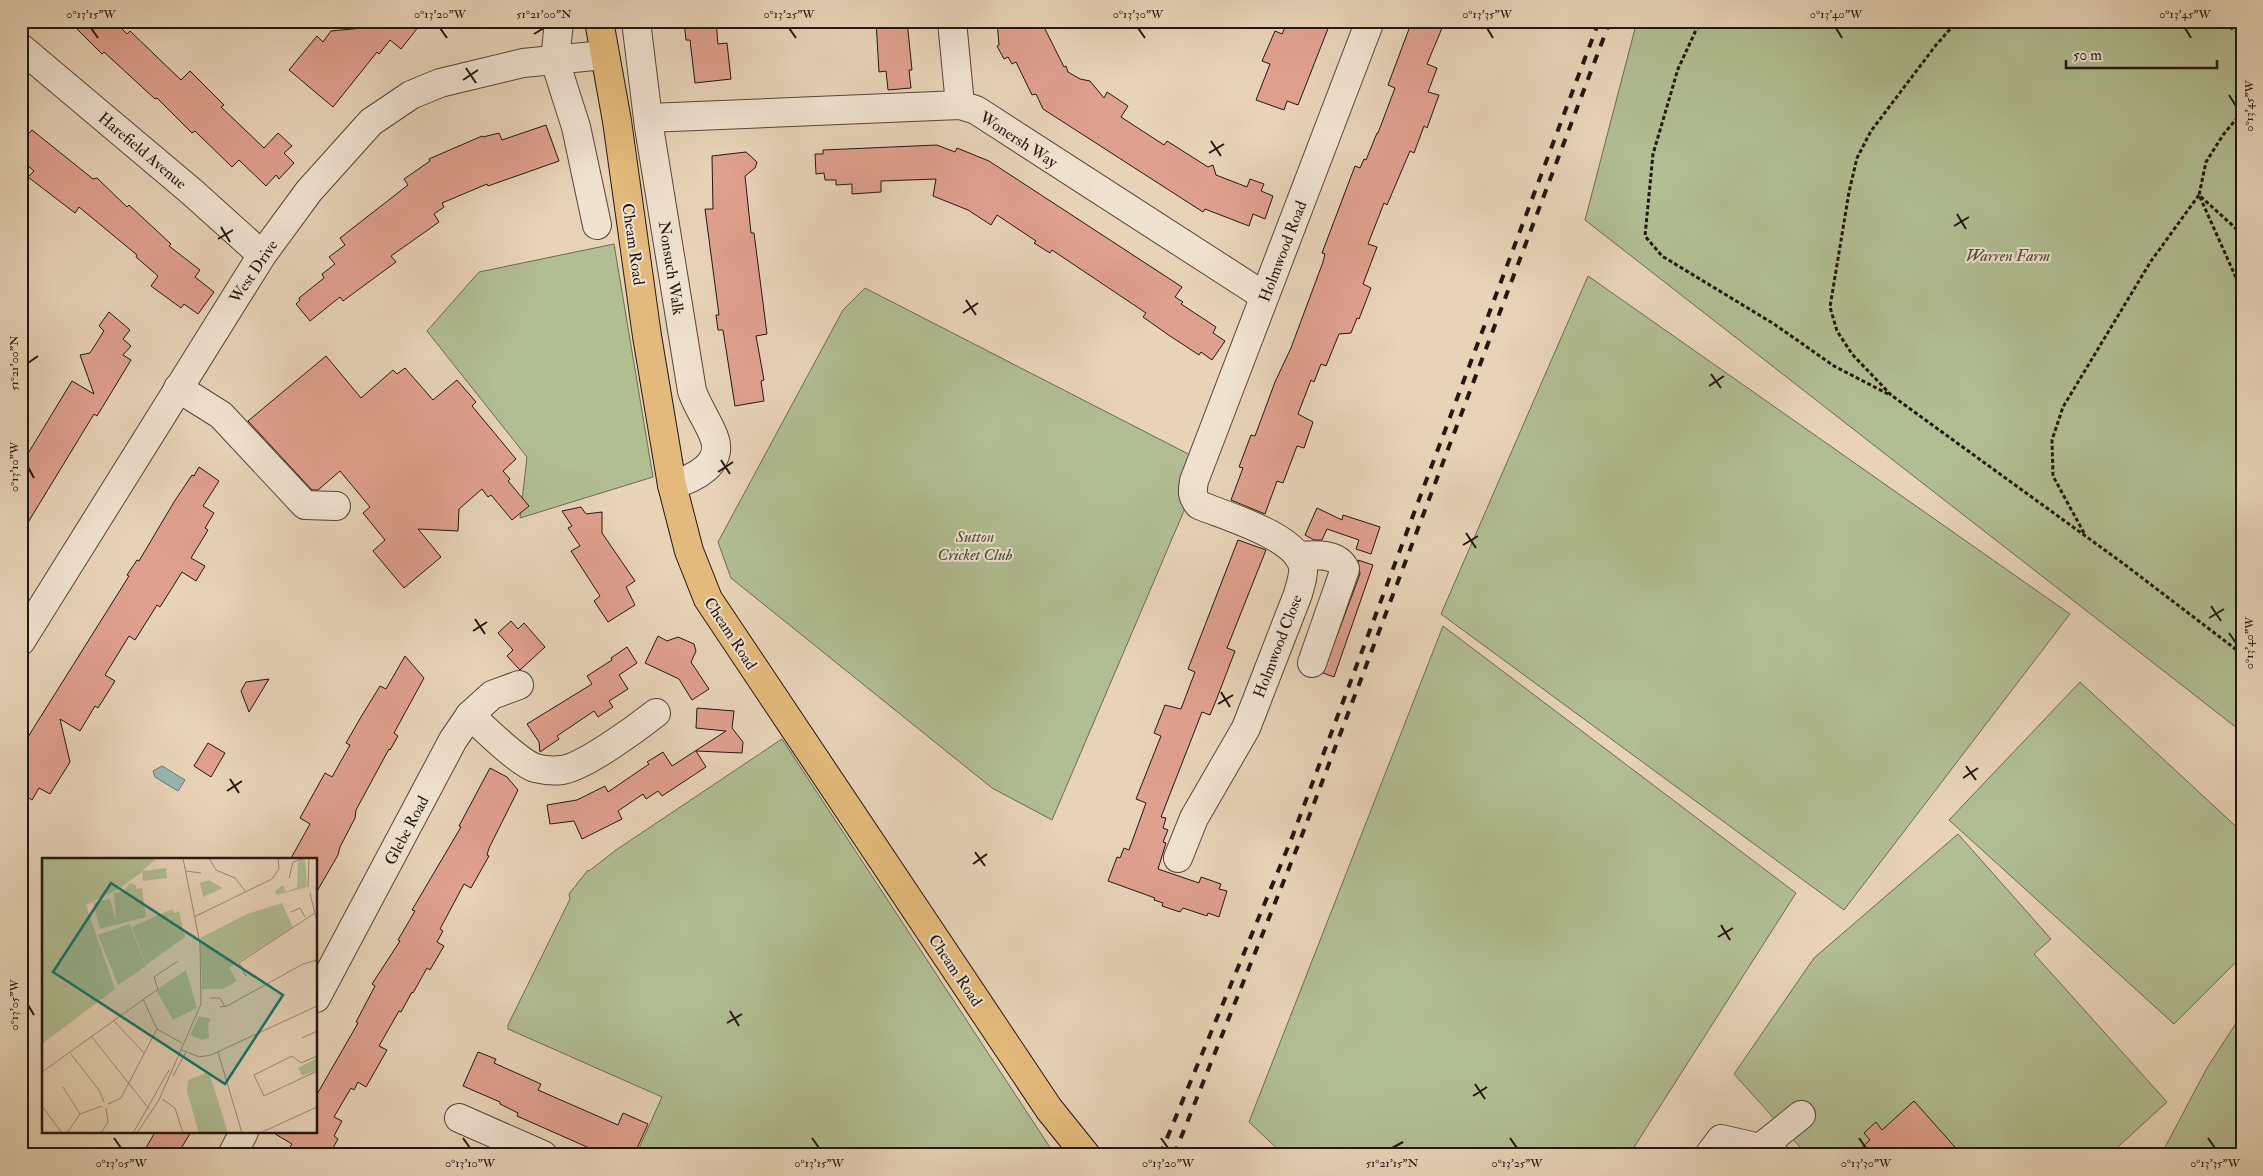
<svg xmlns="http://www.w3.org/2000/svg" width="2263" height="1176" viewBox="0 0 2263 1176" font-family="'IM FELL Double Pica',serif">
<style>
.green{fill:#b1be92;stroke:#6a6a52}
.water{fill:#97b7b1;stroke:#697771}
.building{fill:#e0a08e;stroke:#241711}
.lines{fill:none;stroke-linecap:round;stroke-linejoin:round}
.minor-casing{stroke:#55463a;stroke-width:30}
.highway-casing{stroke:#241711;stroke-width:30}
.path{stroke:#241711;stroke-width:3;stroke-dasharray:4 2.5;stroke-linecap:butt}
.minor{stroke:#f0e2d0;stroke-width:28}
.highway{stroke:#e4ba7c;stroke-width:28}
.rail{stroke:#241711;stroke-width:4;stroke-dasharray:9 9;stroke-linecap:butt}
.ticks{fill:none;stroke:#241711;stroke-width:2}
.labels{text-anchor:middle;stroke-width:4;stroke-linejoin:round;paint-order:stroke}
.street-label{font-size:16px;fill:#241711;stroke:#f0e2d0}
.park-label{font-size:16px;font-style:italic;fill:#4e4938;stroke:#f0e2d0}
.inset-road{fill:none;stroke:#9a8875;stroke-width:1}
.view{fill:#0f766e;fill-opacity:0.15;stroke:#0f766e;stroke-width:2.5}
.inset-edge{fill:none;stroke:#241711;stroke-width:2.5}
.neatline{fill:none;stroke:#241711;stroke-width:2}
.ticks-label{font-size:12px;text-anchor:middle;fill:#241711}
</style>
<rect width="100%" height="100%" fill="#e8d3b7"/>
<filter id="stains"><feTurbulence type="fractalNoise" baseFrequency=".004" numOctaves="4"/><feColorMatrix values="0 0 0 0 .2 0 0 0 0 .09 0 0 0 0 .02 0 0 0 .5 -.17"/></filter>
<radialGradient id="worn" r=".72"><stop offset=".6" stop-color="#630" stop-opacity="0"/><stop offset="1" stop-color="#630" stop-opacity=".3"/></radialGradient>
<g class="green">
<path d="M 1637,21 L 2242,21 L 2242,732 L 1585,220 Z"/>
<path d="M 614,244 L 653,477 L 520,518 L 527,457 L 427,331 L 479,272 Z"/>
<path d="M 1588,276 L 2070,614 L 1844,910 L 1441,614 Z"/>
<path d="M 865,288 L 1202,461 L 1192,492 L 1052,820 L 992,788 L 731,578 L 718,542 L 843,310 Z"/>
<path d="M 1443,626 L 1796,893 L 1629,1155 L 1284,1155 L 1249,1122 Z"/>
<path d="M 2080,682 L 2242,832 L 2242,956 L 2174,1024 L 1949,820 Z"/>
<path d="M 782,739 L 1053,1152 L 1056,1155 L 636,1155 L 662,1097 L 508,1029 L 508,1025 L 570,899 L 569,894 L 588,870 L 589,871 L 616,850 Z"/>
<path d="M 1958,834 L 2051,939 L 2034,954 L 2167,1102 L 2109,1155 L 1807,1155 L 1734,1074 L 1814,958 Z"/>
<path d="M 2242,1014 L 2242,1155 L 2161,1155 L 2207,1068 Z"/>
</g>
<path class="water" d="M 162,766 L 185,780 L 178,791 L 155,777 L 153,771 Z"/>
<g class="building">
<path d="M 69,21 L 114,21 L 127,34 L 130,31 L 181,80 L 190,71 L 224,105 L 221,107 L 264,148 L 278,133 L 292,146 L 284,153 L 294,163 L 279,179 L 276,175 L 266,186 L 239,160 L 232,167 L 195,131 L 192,133 L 157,98 L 155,99 L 104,52 L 102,54 Z"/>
<path d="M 366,21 L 423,21 L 401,49 L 390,40 L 379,54 L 377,52 L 333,107 L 289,70 L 317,36 L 323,42 L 331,31 L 373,27 Z"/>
<path d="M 684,21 L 716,21 L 718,44 L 727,43 L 731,79 L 695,83 L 690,40 L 686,40 Z"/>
<path d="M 876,21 L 907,21 L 912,70 L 909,70 L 911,88 L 888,90 L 886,71 L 879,72 Z"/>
<path d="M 997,21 L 1041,21 L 1064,67 L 1066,66 L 1068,72 L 1080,79 L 1090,81 L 1104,98 L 1107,92 L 1128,106 L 1121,117 L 1164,145 L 1167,141 L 1208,167 L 1213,165 L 1216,175 L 1247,187 L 1250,179 L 1264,184 L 1261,191 L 1273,196 L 1265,219 L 1253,214 L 1249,226 L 1205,209 L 1203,212 L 1043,109 L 1036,94 L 1032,95 L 1016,62 L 1012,64 L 1008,57 L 1004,59 L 997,46 L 999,45 Z"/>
<path d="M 1288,21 L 1331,21 L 1298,105 L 1287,101 L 1284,110 L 1256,100 L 1270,64 L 1262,61 L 1275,31 L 1282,34 Z"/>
<path d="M 1412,21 L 1445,21 L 1427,64 L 1437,68 L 1428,92 L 1439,95 L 1427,128 L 1424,126 L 1414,153 L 1410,151 L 1387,205 L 1384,203 L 1368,244 L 1377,247 L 1363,284 L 1371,288 L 1359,319 L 1357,318 L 1351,333 L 1339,334 L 1326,366 L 1321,364 L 1314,382 L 1311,380 L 1298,414 L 1313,422 L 1304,448 L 1297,446 L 1283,483 L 1277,481 L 1265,514 L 1231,500 L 1243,468 L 1239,467 L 1251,435 L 1255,436 L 1275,382 L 1291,348 L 1323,262 L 1325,254 L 1322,253 L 1355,166 L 1360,168 L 1364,159 L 1366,160 L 1377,133 L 1378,133 L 1395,88 L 1388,85 Z"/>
<path d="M 546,125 L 559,161 L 488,186 L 487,184 L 442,203 L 444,207 L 434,214 L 439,222 L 391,256 L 396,262 L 343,301 L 340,297 L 310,321 L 296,304 L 300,300 L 299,298 L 324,278 L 322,274 L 335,264 L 329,257 L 345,245 L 340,238 L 408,185 L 404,179 L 430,161 L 429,159 L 482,136 L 483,137 L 499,133 L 502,140 Z"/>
<path d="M 32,130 L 93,179 L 97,178 L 127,207 L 129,205 L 171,244 L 169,246 L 200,270 L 195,277 L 214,292 L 198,314 L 184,304 L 181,308 L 151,286 L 158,276 L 136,257 L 137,255 L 79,207 L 75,213 L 28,177 L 34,171 L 21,160 L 21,142 Z"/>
<path d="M 937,145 L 955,152 L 957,148 L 989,161 L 1182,287 L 1175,297 L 1183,302 L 1181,304 L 1216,327 L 1213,333 L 1225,341 L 1212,360 L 1201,352 L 1199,355 L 1170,336 L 1143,317 L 1146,313 L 1052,250 L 1050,253 L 1034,243 L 1036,241 L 997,215 L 991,225 L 968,210 L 933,196 L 936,179 L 881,181 L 881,192 L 852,194 L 852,184 L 836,185 L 836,180 L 825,180 L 824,173 L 816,174 L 815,154 L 823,154 L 823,150 Z"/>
<path d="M 746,152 L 757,162 L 755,168 L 745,176 L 751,233 L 754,233 L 767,334 L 756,336 L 764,380 L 761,381 L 764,401 L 735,406 L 723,330 L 718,330 L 716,315 L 719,315 L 705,209 L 713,209 L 712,156 Z"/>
<path d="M 109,312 L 130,330 L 123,339 L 131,346 L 123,355 L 131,360 L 97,416 L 94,414 L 21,534 L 21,465 L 72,381 L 94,394 L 80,355 L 90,353 L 104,331 L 99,326 Z"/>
<path d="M 326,356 L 361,398 L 393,370 L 397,374 L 405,368 L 433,400 L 457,380 L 476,402 L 472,406 L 516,459 L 503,471 L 510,479 L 508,481 L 529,506 L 512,520 L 491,495 L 488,497 L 482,489 L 459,509 L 458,531 L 418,529 L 441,557 L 404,588 L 373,551 L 385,540 L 363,513 L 370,507 L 340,471 L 318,490 L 312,490 L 248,421 Z"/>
<path d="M 199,467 L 219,481 L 203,506 L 214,513 L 205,528 L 208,530 L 191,558 L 205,566 L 196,581 L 182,572 L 160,607 L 157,605 L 135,640 L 129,636 L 105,675 L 115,681 L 98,708 L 95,706 L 80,731 L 60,719 L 70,762 L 50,794 L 39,788 L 32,800 L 21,793 L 21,748 L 129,576 L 127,575 L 137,560 L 139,561 L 174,502 L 192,475 L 194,476 Z"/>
<path d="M 581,507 L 586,514 L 602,512 L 602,533 L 635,581 L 626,587 L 635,605 L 608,622 L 594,601 L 600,596 L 571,551 L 580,546 L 568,528 L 572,526 L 562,511 Z"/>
<path d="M 1317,508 L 1342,520 L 1343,515 L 1380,527 L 1371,554 L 1356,549 L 1359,540 L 1327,529 L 1322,540 L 1314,540 L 1305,535 Z"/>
<path d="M 1238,540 L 1266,550 L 1227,648 L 1235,651 L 1217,698 L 1210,715 L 1202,712 L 1161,817 L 1166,818 L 1163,828 L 1168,830 L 1163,842 L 1166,843 L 1158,869 L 1199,883 L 1201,877 L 1221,884 L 1219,889 L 1227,891 L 1219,917 L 1208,913 L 1207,916 L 1183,908 L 1180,912 L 1162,906 L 1163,903 L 1154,900 L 1155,898 L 1108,881 L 1117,857 L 1120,858 L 1124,848 L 1129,850 L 1146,803 L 1136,799 L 1161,736 L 1154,733 L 1165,705 L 1181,709 L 1195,672 L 1188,669 Z"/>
<path d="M 1358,560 L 1373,565 L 1334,677 L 1323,673 L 1360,574 Z"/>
<path d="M 511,621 L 518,629 L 524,623 L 545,647 L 520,670 L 507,656 L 513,650 L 498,633 Z"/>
<path d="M 658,636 L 667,641 L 678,637 L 694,644 L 696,651 L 691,662 L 709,689 L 692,700 L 679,679 L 645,663 Z"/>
<path d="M 627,647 L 637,663 L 619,675 L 628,689 L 609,701 L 613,707 L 598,717 L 594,711 L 557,736 L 559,739 L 540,752 L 539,742 L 527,724 L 592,684 L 587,676 L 612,660 L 611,658 Z"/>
<path d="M 405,656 L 424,678 L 394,733 L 398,736 L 390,750 L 389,749 L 356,810 L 355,818 L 340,847 L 338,855 L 316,893 L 316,860 L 290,860 L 310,824 L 300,818 L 325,773 L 332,777 L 350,745 L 346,743 L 361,717 L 380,686 L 386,689 Z"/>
<path d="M 269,679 L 249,712 L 241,691 L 246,682 Z"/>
<path d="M 697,708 L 734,711 L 732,728 L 743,742 L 742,753 L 696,751 L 706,767 L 662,796 L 658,791 L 646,799 L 643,794 L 618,811 L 622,819 L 582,839 L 574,821 L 550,824 L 547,805 L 577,800 L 605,786 L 608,792 L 649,764 L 647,762 L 663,752 L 672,766 L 726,731 L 696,728 Z"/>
<path d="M 208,743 L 225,753 L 211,777 L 194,766 Z"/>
<path d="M 490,768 L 507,777 L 518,790 L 489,848 L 487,855 L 489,856 L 471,888 L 464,884 L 440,929 L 443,931 L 437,942 L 444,946 L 430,970 L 427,968 L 413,993 L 412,992 L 401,1012 L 399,1011 L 379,1046 L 387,1050 L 366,1087 L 358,1082 L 354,1090 L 351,1088 L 334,1117 L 342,1121 L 334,1136 L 338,1139 L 329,1155 L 285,1155 L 292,1144 L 272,1132 L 316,1132 L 316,1096 L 358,1023 L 356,1022 L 375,986 L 372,984 L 400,941 L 398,940 L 415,911 L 412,910 L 461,827 L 459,826 Z"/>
<path d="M 478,1052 L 496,1059 L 494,1063 L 541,1084 L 538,1090 L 618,1125 L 623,1113 L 648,1124 L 634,1155 L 605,1155 L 517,1116 L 518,1113 L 500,1104 L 500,1102 L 463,1086 Z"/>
<path d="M 1914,1101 L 1962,1155 L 1853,1155 L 1870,1140 L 1864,1133 L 1876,1122 L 1882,1130 Z"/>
<path d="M 155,1132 L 191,1132 L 177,1155 L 142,1155 Z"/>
</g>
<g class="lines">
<g class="minor-casing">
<g id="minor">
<path d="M 559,21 L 555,61 L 576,127 L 597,225"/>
<path d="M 636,21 L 649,127 L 692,391 C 698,408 708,421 714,437 C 725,464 693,479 672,485"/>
<path d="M 952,21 L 960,105"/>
<path d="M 21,48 L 192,192 L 262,255"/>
<path d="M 648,118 L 960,105 L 976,110 L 1264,296"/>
<path d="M 178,388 L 221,415 L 305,505 L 336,506"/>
<path d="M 1298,556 C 1313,555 1337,552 1345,569 L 1312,663"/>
<path d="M 21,641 L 262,255 L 309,191 L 371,122 L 411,95 L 440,83 L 523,63 L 604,55"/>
<path d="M 470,715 C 485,729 517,761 535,768 C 543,770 554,771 562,770 C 584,767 637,728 656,713"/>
<path d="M 1178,858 L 1194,818 L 1246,728 L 1298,594 C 1300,586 1304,576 1303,567 C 1297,536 1225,516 1199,505 C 1192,497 1192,492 1194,481 L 1370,21"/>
<path d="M 316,998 L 453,740 L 470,715 L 492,695 L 519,685"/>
<path d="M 459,1118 L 543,1155"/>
<path d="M 232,1155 L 244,1132"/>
<path d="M 1709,1155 L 1721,1139 L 1760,1148 L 1775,1155"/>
<path d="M 1758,1155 L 1760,1148 L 1801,1115"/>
</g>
</g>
<g class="highway-casing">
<path id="highway" d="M 599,21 L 617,121 L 647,336 L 672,485 L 689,551 L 708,599 L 1049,1109 L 1086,1155"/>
</g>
<g class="path">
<path d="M 1704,21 L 1696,30 L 1678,69 L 1653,154 L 1645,236 L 1662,256 L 1774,324 L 1834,366 L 1888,394"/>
<path d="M 1960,21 L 1953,26 L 1936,45 L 1871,131 L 1857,158 L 1849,192 L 1830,307 L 1837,331 L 1852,354 L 1891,395 L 2124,564 L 2242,654"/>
<path d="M 2218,21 L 2242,34"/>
<path d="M 2242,112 L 2223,135 L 2206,162 L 2199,195 L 2242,291"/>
<path d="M 2084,533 L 2053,476 L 2052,440 L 2063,407 L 2151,261 L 2199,195 L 2242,234"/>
</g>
<use href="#minor" class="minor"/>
<use href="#highway" class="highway"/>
<g class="rail">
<path d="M 1160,1155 L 1291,840 L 1599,21"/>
<path d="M 1174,1155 L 1299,843 L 1610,21"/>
</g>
</g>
<path class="ticks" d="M 91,28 L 98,38M 440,28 L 447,38M 789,28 L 796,38M 1138,28 L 1145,38M 1487,28 L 1493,38M 1836,28 L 1842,38M 2185,28 L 2191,38M 534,34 L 544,28M 466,68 L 476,83M 463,80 L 478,70M 2229,95 L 2236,106M 1211,141 L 1221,156M 1209,153 L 1224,144M 1957,214 L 1966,229M 1954,226 L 1969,217M 221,227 L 230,242M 218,239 L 233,230M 966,300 L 976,315M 963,313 L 978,303M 28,363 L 38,356M 1711,374 L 1721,388M 1709,386 L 1724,376M 721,460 L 730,474M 28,467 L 34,478M 718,472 L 733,462M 1466,533 L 1476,548M 1463,545 L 1478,536M 2211,606 L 2221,621M 2209,618 L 2224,609M 475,619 L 485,634M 473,631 L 487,622M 2229,633 L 2236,643M 1221,692 L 1230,707M 1218,704 L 1233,695M 1966,766 L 1976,780M 1963,778 L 1978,768M 230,779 L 239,793M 227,791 L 242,781M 975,852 L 985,866M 973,864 L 987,854M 1721,925 L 1730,940M 1718,937 L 1733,928M 28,1005 L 34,1015M 730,1011 L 739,1026M 727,1023 L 742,1014M 1475,1084 L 1485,1099M 1473,1096 L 1487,1087M 114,1138 L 121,1148M 463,1138 L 470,1148M 812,1138 L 819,1148M 1161,1138 L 1168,1148M 1510,1138 L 1517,1148M 1859,1138 L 1866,1148M 2208,1138 L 2215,1148M 1392,1148 L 1403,1142"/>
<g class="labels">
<g class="street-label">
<text transform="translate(1019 139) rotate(33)" y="6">Wonersh Way</text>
<text transform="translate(143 150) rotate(40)" y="6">Harefield Avenue</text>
<text transform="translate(634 244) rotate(82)" y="6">Cheam Road</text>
<text transform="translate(1282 251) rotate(-69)" y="6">Holmwood Road</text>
<text transform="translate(672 268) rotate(81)" y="6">Nonsuch Walk</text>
<text transform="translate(253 271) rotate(-56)" y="6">West Drive</text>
<text transform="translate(731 633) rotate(57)" y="6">Cheam Road</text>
<text transform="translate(1277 646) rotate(-69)" y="6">Holmwood Close</text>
<text transform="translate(406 830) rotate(-62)" y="6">Glebe Road</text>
<text transform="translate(956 970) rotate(56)" y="6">Cheam Road</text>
</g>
<g class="park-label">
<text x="2008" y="261">Warren Farm</text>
<text x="975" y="542">Sutton<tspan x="975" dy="18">Cricket Club</tspan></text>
</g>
</g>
<g transform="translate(42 858)">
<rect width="275" height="275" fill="#e8d3b7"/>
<path d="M 0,0 L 115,0 L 100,13 L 124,10 L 125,20 L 101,23 L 100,14 L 78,30 L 44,47 L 73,131 L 0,186 ZM 263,1 L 265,29 L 235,37 L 233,33 L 241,27 L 244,34 L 255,29 L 256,4 ZM 167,22 L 181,30 L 161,39 L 158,25 ZM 88,25 L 94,27 L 94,31 L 100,30 L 104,59 L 58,71 L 51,44 L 68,41 L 74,63 L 72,35 L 81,34 ZM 240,45 L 251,69 L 187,110 L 195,123 L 181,131 L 160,131 L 158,80 L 205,56 ZM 130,51 L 132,55 L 137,53 L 143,79 L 104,107 L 90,69 ZM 88,66 L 104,108 L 76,127 L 56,77 ZM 144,112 L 155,150 L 131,162 L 114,132 ZM 157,158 L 169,161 L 166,166 L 167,180 L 160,182 L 148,177 ZM 275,200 L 275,212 L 260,218 L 256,210 ZM 167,214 L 186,275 L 157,275 L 145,233 L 146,222 Z" fill="#b1be92"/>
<path class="inset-road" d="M 167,0 L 174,12 L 193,20 L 204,34M 144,13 L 159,15M 247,20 L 251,4 L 264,0M 266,29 L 267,0M 268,35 L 275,64M 249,54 L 258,50 L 263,59M 152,59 L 230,21 L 237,11 L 236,0M 204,118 L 197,105 L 273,55M 168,140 L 178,140 L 183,149M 101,141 L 115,171 L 140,185M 178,149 L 185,148 L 261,106 L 275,102M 72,163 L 102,195M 50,179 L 107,251M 260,180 L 275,173M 140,192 L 157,199 L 169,197 L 275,148M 176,194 L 200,275M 28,195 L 57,232 L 62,244M 275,198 L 259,205 L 250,198 L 212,217 L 222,238 L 275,213M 0,214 L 116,131 L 112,119 L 136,103M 131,218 L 144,194M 21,229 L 38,256M 120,241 L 133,250 L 141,275M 66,246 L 79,240 L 115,171M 0,248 L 20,275M 38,256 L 60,248M 25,275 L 38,256M 59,275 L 66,264 L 64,250M 91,275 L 127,212M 95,275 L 117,242 L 159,146 L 158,86 L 141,0M 218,275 L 275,249"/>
<path class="view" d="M 69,25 L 241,137 L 183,226 L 11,114 Z"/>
<rect width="275" height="275" class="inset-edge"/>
</g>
<rect width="2263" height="1176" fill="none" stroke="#e8d3b7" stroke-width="55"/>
<path d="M2066 60v8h151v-8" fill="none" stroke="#241711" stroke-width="2.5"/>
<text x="2073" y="60" font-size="15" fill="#241711" stroke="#f0e2d0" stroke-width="4" paint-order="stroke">50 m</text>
<rect x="28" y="28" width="2208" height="1120" class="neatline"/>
<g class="ticks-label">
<text x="91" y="18">0°13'15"W</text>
<text x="440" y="18">0°13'20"W</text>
<text x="544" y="18">51°21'00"N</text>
<text x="789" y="18">0°13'25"W</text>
<text x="1138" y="18">0°13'30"W</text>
<text x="1487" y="18">0°13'35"W</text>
<text x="1836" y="18">0°13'40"W</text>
<text x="2185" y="18">0°13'45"W</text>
<text transform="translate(2249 106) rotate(-90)" y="4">0°13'45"W</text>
<text transform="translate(14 363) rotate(-90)" y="4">51°21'00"N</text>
<text transform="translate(14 467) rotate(-90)" y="4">0°13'10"W</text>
<text transform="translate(2249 643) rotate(-90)" y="4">0°13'40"W</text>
<text transform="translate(14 1005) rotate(-90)" y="4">0°13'05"W</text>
<text x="121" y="1167">0°13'05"W</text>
<text x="470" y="1167">0°13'10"W</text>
<text x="819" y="1167">0°13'15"W</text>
<text x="1168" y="1167">0°13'20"W</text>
<text x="1392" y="1167">51°21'15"N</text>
<text x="1517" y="1167">0°13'25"W</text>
<text x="1866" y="1167">0°13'30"W</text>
<text x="2215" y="1167">0°13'35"W</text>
</g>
<rect width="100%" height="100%" filter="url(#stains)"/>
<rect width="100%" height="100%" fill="url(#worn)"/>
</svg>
